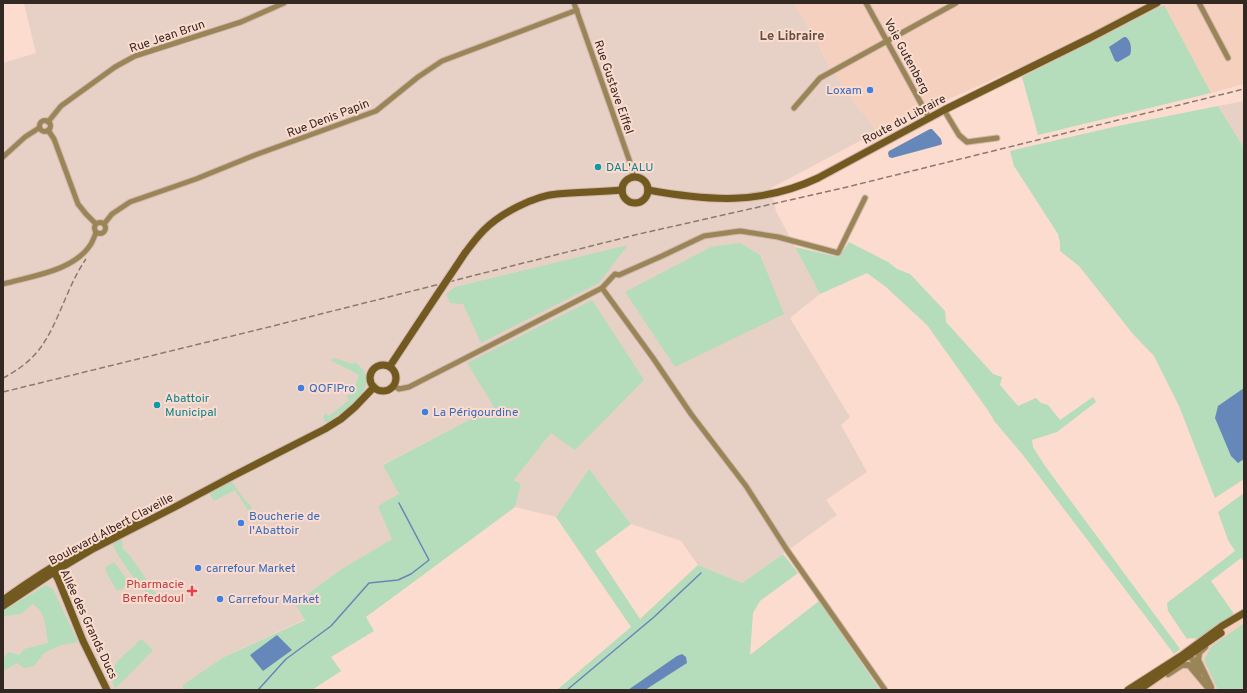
<svg xmlns="http://www.w3.org/2000/svg" width="1247" height="693" viewBox="0 0 1247 693" font-family="Overpass,sans-serif">
<style>
.commercial{fill:#e7d1c6}
.built{fill:#f6d0be}
.green{fill:#b5dcbb}
.water{fill:#6687ba}
.lines{fill:none;stroke-linecap:round;stroke-linejoin:round}
.stream{stroke:#6687ba;stroke-width:1.5}
.minor-casing{stroke:#d3b8ac;stroke-width:7}
.tertiary-casing{stroke:#d3b8ac;stroke-width:8}
.secondary-casing{stroke:#d3b8ac;stroke-width:9}
.minor{stroke:#9a8559;stroke-width:5}
.tertiary{stroke:#9a8559;stroke-width:6}
.secondary{stroke:#715920;stroke-width:7}
.rail{stroke:#8d796f;stroke-width:1.5;stroke-dasharray:6 3;stroke-linecap:butt}
.secondary-bridge-casing{stroke:#d3b8ac;stroke-width:9;stroke-linecap:butt}
.secondary-bridge{stroke:#715920;stroke-width:7}
.shop-dot{fill:#3f7fe0;stroke:#fbdcce;stroke-width:1.5}
.culture-dot{fill:#0f9aa8;stroke:#fbdcce;stroke-width:1.5}
.health-dot{fill:#e0444e;stroke:#fbdcce;stroke-width:1.5}
.labels{text-anchor:middle;stroke-width:4;stroke-linejoin:round;paint-order:stroke}
.street-label{font-size:12px;fill:#332822;stroke:#fbdcce}
.shop-label{font-size:12px;fill:#366cbe;stroke:#fbdcce;text-anchor:start}
.culture-label{font-size:12px;fill:#0d838f;stroke:#fbdcce;text-anchor:start}
.health-label{font-size:12px;fill:#be3a42;stroke:#fbdcce;text-anchor:end}
.neighbourhood-label{font-size:13px;font-weight:bold;fill:#674e42;stroke:#fbdcce}
</style>
<rect width="100%" height="100%" fill="#fbdcce"/>
<g class="commercial">
<path d="M 28,3 L 793,3 L 814,35 L 828,65 L 877,132 L 771,188 L 776,211 L 820,294 L 790,318 L 850,417 L 841,425 L 867,472 L 826,500 L 837,515 L 742,583 L 698,565 L 681,541 L 631,524 L 589,469 L 556,517 L 515,507 L 521,484 L 514,480 L 551,433 L 467,363 L 495,407 L 384,464 L 399,494 L 392,539 L 343,568 L 295,603 L 305,619 L 222,658 L 184,685 L 183,690 L 3,690 L 3,63 L 36,53 L 24,4 Z"/>
<path d="M 1244,101 L 1244,148 L 1218,106 Z"/>
</g>
<g class="built">
<path d="M 793,3 L 1244,3 L 1244,84 L 1211,93 L 1164,5 L 1022,77 L 1013,70 L 877,132 L 828,65 L 814,35 Z"/>
<path d="M 1244,616 L 1244,690 L 1139,690 L 1190,655 Z"/>
</g>
<g class="green">
<path d="M 1164,5 L 1211,93 L 1038,135 L 1022,77 Z"/>
<path d="M 1218,106 L 1244,148 L 1244,479 L 1215,498 L 1179,406 L 1154,356 L 1133,334 L 1079,266 L 1060,251 L 1060,243 L 1058,234 L 1014,166 L 1010,151 L 1118,126 Z"/>
<path d="M 849,242 L 888,262 L 897,269 L 910,274 L 945,311 L 946,322 L 993,374 L 1002,377 L 1000,385 L 1018,406 L 1036,398 L 1041,403 L 1048,405 L 1060,420 L 1093,397 L 1096,402 L 1057,432 L 1032,440 L 1033,447 L 1045,466 L 1180,649 L 1174,654 L 1023,455 L 995,422 L 987,409 L 927,325 L 886,287 L 867,273 L 820,294 L 795,247 L 839,257 Z"/>
<path d="M 740,243 L 760,255 L 784,314 L 675,367 L 625,292 L 711,247 Z"/>
<path d="M 628,245 L 599,283 L 481,343 L 463,304 L 450,303 L 446,294 L 455,287 Z"/>
<path d="M 592,300 L 644,380 L 575,450 L 551,433 L 514,480 L 521,484 L 515,507 L 366,617 L 374,631 L 331,657 L 341,671 L 312,690 L 183,690 L 183,685 L 222,658 L 305,620 L 295,603 L 343,568 L 392,539 L 378,506 L 399,494 L 383,465 L 494,407 L 467,363 Z"/>
<path d="M 334,358 L 353,364 L 355,362 C 359,366 365,370 366,376 C 370,397 342,412 328,422 L 325,422 L 323,417 L 326,413 L 329,416 L 349,400 L 346,395 L 352,395 L 359,375 L 330,360 Z"/>
<path d="M 589,469 L 631,524 L 595,551 L 640,619 L 698,565 L 742,583 L 783,554 L 798,573 L 760,601 L 753,613 L 750,655 L 819,601 L 880,690 L 557,690 L 631,627 L 556,517 Z"/>
<path d="M 232,482 L 244,499 L 252,507 L 249,512 L 235,490 L 214,501 L 210,494 L 211,491 L 228,483 Z"/>
<path d="M 1244,493 L 1244,562 L 1241,558 L 1211,581 L 1234,614 L 1198,639 L 1190,638 L 1187,639 L 1168,611 L 1167,603 L 1235,551 L 1228,540 L 1218,512 Z"/>
<path d="M 122,540 L 123,549 L 131,557 L 161,601 L 157,604 C 140,585 122,566 112,543 Z"/>
<path d="M 114,562 L 128,581 L 122,590 L 116,590 L 105,570 L 106,567 Z"/>
<path d="M 46,585 L 53,589 L 78,642 L 61,645 L 44,653 L 34,666 L 24,668 L 17,663 L 3,671 L 3,659 L 8,652 L 20,655 L 24,649 L 48,643 C 46,635 46,621 42,614 C 41,610 36,607 33,604 L 21,614 L 5,616 L 3,618 L 3,611 Z"/>
<path d="M 1244,623 L 1244,690 L 1218,690 L 1204,660 L 1211,647 Z"/>
<path d="M 141,639 L 153,650 L 115,689 L 109,674 L 118,661 Z"/>
</g>
<g class="water">
<path d="M 1124,37 L 1126,37 C 1131,41 1132,49 1130,55 L 1118,62 L 1115,61 L 1109,47 Z"/>
<path d="M 930,129 L 932,129 L 941,139 L 942,144 L 940,145 L 892,158 L 889,157 L 888,153 L 889,151 Z"/>
<path d="M 1244,388 L 1244,459 L 1238,463 L 1231,456 L 1215,418 L 1218,406 Z"/>
<path d="M 277,635 L 292,650 L 263,671 L 250,655 Z"/>
<path d="M 682,654 L 686,657 L 687,663 L 645,690 L 628,690 L 677,656 Z"/>
</g>
<g class="lines">
<g class="stream">
<path d="M 258,690 L 286,659 L 331,626 L 369,583 L 398,580 L 411,574 L 429,560 L 399,503"/>
<path d="M 567,690 L 654,617 L 701,573"/>
</g>
<g class="minor-casing">
<g id="minor">
<path d="M 574,3 L 631,165 L 634,177"/>
<path d="M 866,3 L 929,118"/>
<path d="M 1199,3 L 1228,58"/>
<path d="M 794,108 L 820,78 L 956,3"/>
<path d="M 944,110 L 959,135 L 967,142 L 997,138"/>
<circle cx="45" cy="126" r="5.5"/>
<path d="M 48,122 L 61,106 L 115,67 L 135,56 L 241,22 L 284,3"/>
<path d="M 48,130 L 54,139 L 78,204 L 86,214 L 96,224"/>
<path d="M 3,157 L 25,137 L 39,128"/>
<circle cx="100" cy="228" r="5.5"/>
<path d="M 104,224 L 112,214 L 130,202 L 196,179 L 255,155 L 376,111 L 418,77 L 442,61 L 577,10"/>
<path d="M 3,284 C 32,276 74,271 91,244 C 93,240 95,236 96,232"/>
<path d="M 602,288 L 653,358 L 691,414 L 746,486 L 787,550 L 885,690"/>
<path d="M 394,386 L 399,389 L 409,387 L 602,288 L 615,274 L 619,275 L 662,256 L 704,236 L 740,231 L 778,237 L 838,253 L 865,198"/>
</g>
</g>
<g class="tertiary-casing">
<g id="tertiary">
<path d="M 1205,647 L 1199,653 L 1198,660 L 1211,687"/>
<path d="M 1188,652 L 1200,672"/>
<path d="M 1168,674 L 1182,665 L 1189,665 L 1210,690"/>
</g>
</g>
<g class="secondary-casing">
<g id="secondary">
<circle cx="635" cy="190" r="13"/>
<path d="M 648,190 C 709,201 761,205 818,178 L 944,110 L 1090,38 L 1157,3"/>
<path d="M 465,253 C 471,245 477,237 484,230 C 501,213 534,196 557,194 C 579,192 600,192 622,190"/>
<circle cx="383" cy="378" r="13"/>
<path d="M 390,366 L 437,295"/>
<path d="M 52,569 L 58,579 L 83,641 L 107,690"/>
<path d="M 3,600 C 28,582 54,565 81,550 C 98,540 117,532 136,522"/>
<path d="M 3,606 L 54,572 L 91,550 L 171,509 L 233,476 L 325,429 L 341,419 L 355,407 L 374,387"/>
<path d="M 1128,690 L 1181,656 L 1222,626 L 1244,613"/>
<path d="M 1139,690 L 1221,633"/>
</g>
</g>
<use href="#minor" class="minor"/>
<use href="#tertiary" class="tertiary"/>
<use href="#secondary" class="secondary"/>
<g class="rail">
<path d="M 3,378 C 17,371 32,360 41,347 C 60,320 67,286 86,259"/>
<path d="M 3,392 L 277,325 L 639,234 L 843,188 L 1244,89"/>
</g>
<g class="secondary-bridge-casing">
<path id="secondary-bridge" d="M 437,295 L 465,253"/>
</g>
<use href="#secondary-bridge" class="secondary-bridge"/>
</g>
<g class="shop-dot">
<circle cx="870" cy="90" r="4"/>
<circle cx="301" cy="388" r="4"/>
<circle cx="425" cy="412" r="4"/>
<circle cx="241" cy="523" r="4"/>
<circle cx="198" cy="568" r="4"/>
<circle cx="220" cy="599" r="4"/>
</g>
<g class="culture-dot">
<circle cx="598" cy="167" r="4"/>
<circle cx="157" cy="405" r="4"/>
</g>
<path class="health-dot" d="M190 585h4v4h4v4h-4v4h-4v-4h-4v-4h4z"/>
<g class="labels">
<g class="street-label">
<text transform="translate(167 36) rotate(-19)" y="4">Rue Jean Brun</text>
<text transform="translate(907 56) rotate(62)" y="4">Voie Gutenberg</text>
<text transform="translate(614 87) rotate(71)" y="4">Rue Gustave Eiffel</text>
<text transform="translate(328 118) rotate(-21)" y="4">Rue Denis Papin</text>
<text transform="translate(904 119) rotate(-28)" y="4">Route du Libraire</text>
<text transform="translate(111 529) rotate(-28)" y="4">Boulevard Albert Claveille</text>
<text transform="translate(89 624) rotate(65)" y="4">Allée des Grands Ducs</text>
</g>
<g class="shop-label">
<text x="862" y="94" text-anchor="end">Loxam</text>
<text x="309" y="392">QOFIPro</text>
<text x="433" y="416">La Périgourdine</text>
<text x="249" y="520">Boucherie de<tspan x="249" dy="14">l'Abattoir</tspan></text>
<text x="206" y="572">carrefour Market</text>
<text x="228" y="603">Carrefour Market</text>
</g>
<g class="culture-label">
<text x="606" y="171">DAL'ALU</text>
<text x="165" y="402">Abattoir<tspan x="165" dy="14">Municipal</tspan></text>
</g>
<g class="health-label">
<text x="184" y="588">Pharmacie<tspan x="184" dy="14">Benfeddoul</tspan></text>
</g>
<g class="neighbourhood-label">
<text x="792" y="40">Le Libraire</text>
</g>
</g>
<rect width="1247" height="693" fill="none" stroke="#332822" stroke-width="8"/>
</svg>
